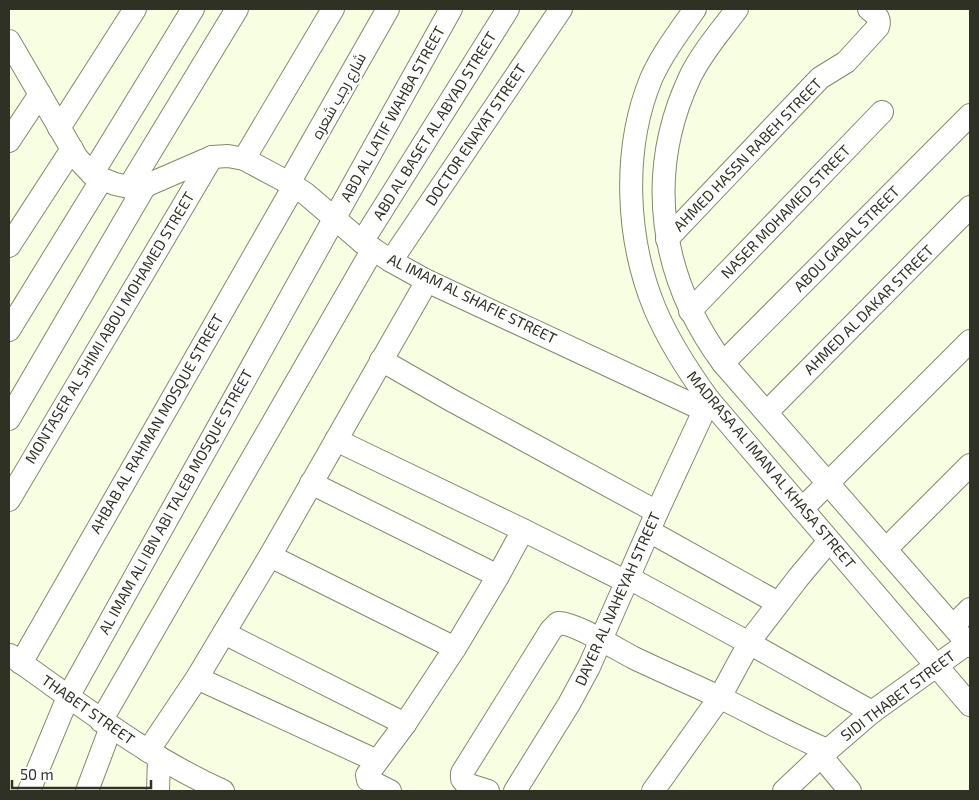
<svg xmlns="http://www.w3.org/2000/svg" width="979" height="800" viewBox="0 0 979 800" font-family="'Exo 2',Cairo,sans-serif">
<style>
.lines{fill:none;stroke-linecap:round;stroke-linejoin:round}
.minor-casing{stroke:#828969;stroke-width:24}
.minor{stroke:#fff;stroke-width:22}
.labels{text-anchor:middle;stroke-width:4.5;stroke-linejoin:round;paint-order:stroke}
.street-label{font-size:15px;fill:#2e3123;stroke:#fff}
</style>
<rect width="100%" height="100%" fill="#f8fee2"/>
<g class="lines">
<g class="minor-casing">
<g id="minor">
<path d="M 695,9 C 679,32 662,54 651,79 C 622,150 626,239 655,309 C 669,342 688,371 709,400 L 970,705"/>
<path d="M 737,9 C 721,31 702,52 690,77 C 644,175 660,278 723,363 L 970,646"/>
<path d="M 9,41 L 77,158 L 92,174 L 102,179 L 115,184 L 129,187 L 145,186 L 212,157 L 228,156 L 244,159 L 289,183 L 306,194 L 362,242 L 391,261 L 427,281 L 704,410"/>
<path d="M 59,128 L 135,9"/>
<path d="M 9,141 L 40,94"/>
<path d="M 244,159 L 333,9"/>
<path d="M 92,174 L 193,9"/>
<path d="M 289,183 L 388,9"/>
<path d="M 129,187 L 237,9"/>
<path d="M 667,239 L 820,78 L 846,62 L 878,27 C 881,18 876,15 869,9"/>
<path d="M 362,242 L 508,9"/>
<path d="M 9,246 L 72,149"/>
<path d="M 391,261 L 561,9"/>
<path d="M 690,311 L 882,112"/>
<path d="M 9,330 L 102,179"/>
<path d="M 381,360 L 451,400 L 657,512"/>
<path d="M 723,363 L 970,115"/>
<path d="M 767,412 L 970,207"/>
<path d="M 9,419 L 145,186"/>
<path d="M 336,440 L 523,530 L 627,582"/>
<path d="M 311,483 L 498,576 L 455,648 L 405,724 L 367,775 L 368,780 L 390,791"/>
<path d="M 9,500 L 212,157"/>
<path d="M 802,509 L 970,341"/>
<path d="M 649,531 L 778,603"/>
<path d="M 886,549 L 970,465"/>
<path d="M 270,556 L 455,648"/>
<path d="M 498,576 L 523,530"/>
<path d="M 629,578 L 749,643 L 872,712"/>
<path d="M 953,626 L 970,609"/>
<path d="M 224,633 L 405,724"/>
<path d="M 10,655 C 79,703 145,756 223,791"/>
<path d="M 21,663 L 294,186"/>
<path d="M 197,678 L 377,761"/>
<path d="M 101,721 L 373,249"/>
<path d="M 148,751 L 197,678 L 270,556 L 427,281"/>
<path d="M 821,756 L 850,791"/>
<path d="M 29,791 L 68,697 L 451,9"/>
<path d="M 87,791 L 111,727"/>
<path d="M 158,791 L 159,758"/>
<path d="M 488,791 L 466,784 L 462,779 L 462,773 L 551,630 L 558,623 C 574,622 618,650 634,658 C 663,672 692,684 721,698 C 756,715 791,735 827,750"/>
<path d="M 515,791 L 569,704 L 589,667 L 657,512 L 709,400"/>
<path d="M 653,791 L 720,697 L 752,638 L 798,578 L 829,541"/>
<path d="M 784,791 L 821,756 L 872,712 L 968,643"/>
</g>
</g>
<use href="#minor" class="minor"/>
</g>
<g class="labels">
<g class="street-label">
<text transform="translate(339 96) rotate(-61)" y="5">شارع رجب شعره</text>
<text transform="translate(393 114) rotate(-61)" y="5">ABD AL LATIF WAHBA STREET</text>
<text transform="translate(435 126) rotate(-58)" y="5">ABD AL BASET AL ABYAD STREET</text>
<text transform="translate(476 135) rotate(-56)" y="5">DOCTOR ENAYAT STREET</text>
<text transform="translate(748 155) rotate(-46)" y="5">AHMED HASSN RABEH STREET</text>
<text transform="translate(786 212) rotate(-46)" y="5">NASER MOHAMED STREET</text>
<text transform="translate(847 239) rotate(-45)" y="5">ABOU GABAL STREET</text>
<text transform="translate(472 299) rotate(26)" y="5">AL IMAM AL SHAFIE STREET</text>
<text transform="translate(869 310) rotate(-45)" y="5">AHMED AL DAKAR STREET</text>
<text transform="translate(110 328) rotate(-59)" y="5">MONTASER AL SHIMI ABOU MOHAMED STREET</text>
<text transform="translate(157 424) rotate(-60)" y="5">AHBAB AL RAHMAN MOSQUE STREET</text>
<text transform="translate(771 470) rotate(50)" y="5">MADRASA AL IMAN AL KHASA STREET</text>
<text transform="translate(176 502) rotate(-61)" y="5">AL IMAM ALI IBN ABI TALEB MOSQUE STREET</text>
<text transform="translate(618 599) rotate(-66)" y="5">DAYER AL NAHEYAH STREET</text>
<text transform="translate(898 696) rotate(-37)" y="5">SIDI THABET STREET</text>
<text transform="translate(88 710) rotate(35)" y="5">THABET STREET</text>
</g>
</g>
<rect width="979" height="800" fill="none" stroke="#2e3123" stroke-width="20"/>
<path d="M12 780v8h139v-8" fill="none" stroke="#2e3123" stroke-width="2.5"/>
<text x="20" y="780" font-size="15" fill="#2e3123" stroke="#ffffff" stroke-width="4" paint-order="stroke">50 m</text>
</svg>
